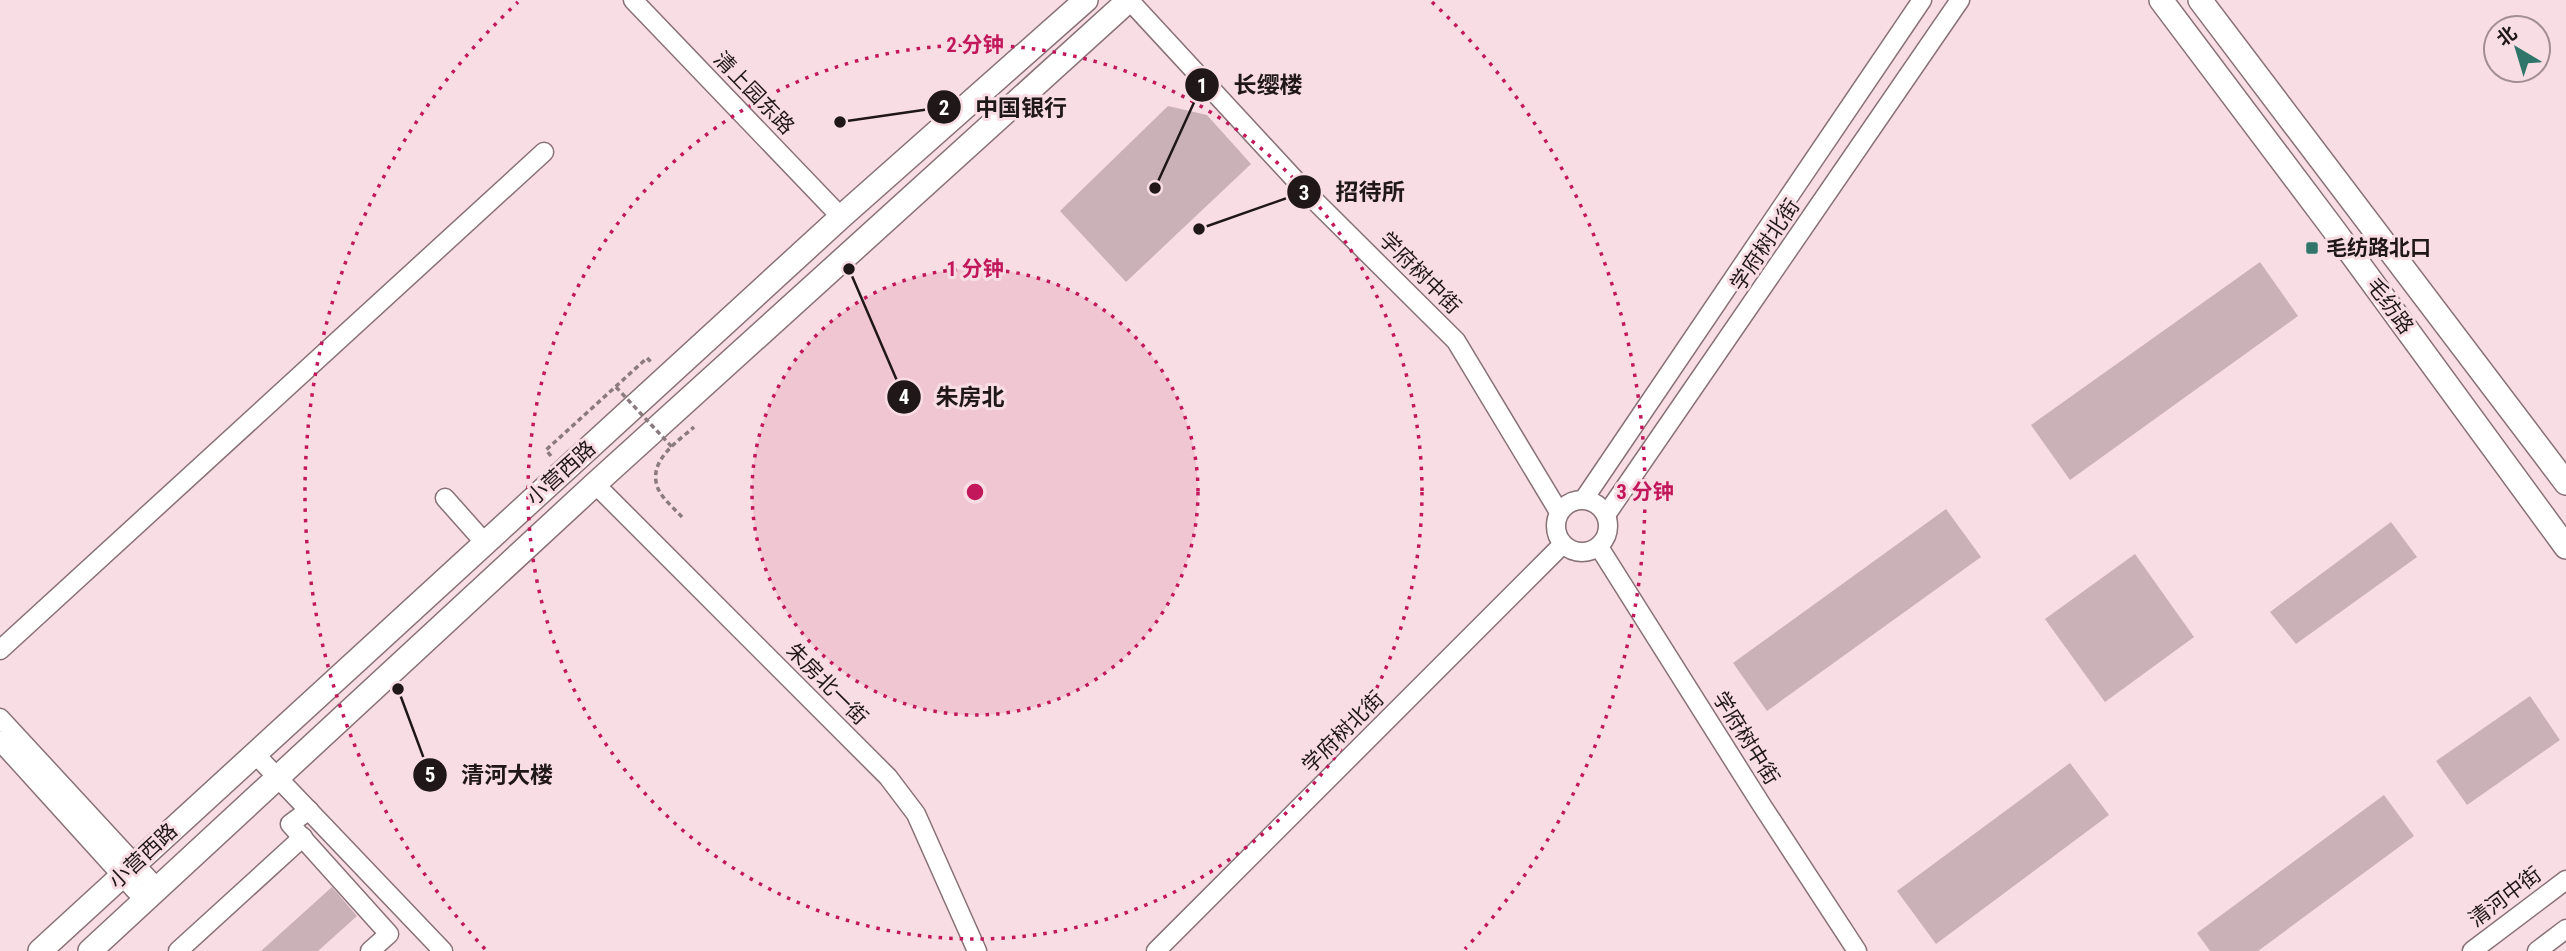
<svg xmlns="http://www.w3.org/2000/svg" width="2566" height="951" viewBox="0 0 2566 951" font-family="'Roboto Condensed','Noto Sans SC',sans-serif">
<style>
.building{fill:#cab1b7}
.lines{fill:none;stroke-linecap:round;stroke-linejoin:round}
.minor-casing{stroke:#887177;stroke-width:21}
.major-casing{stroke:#887177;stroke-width:26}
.path{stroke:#8b7a7e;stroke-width:3.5;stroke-dasharray:5 3.5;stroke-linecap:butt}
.minor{stroke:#fff;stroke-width:18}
.major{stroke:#fff;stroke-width:23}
.path-bridge{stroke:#8b7a7e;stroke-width:3.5;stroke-dasharray:5 3.5;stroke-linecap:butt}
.ring{fill:none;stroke:#c2185b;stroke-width:3.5;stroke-dasharray:3.5 7}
.poi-dot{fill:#2f756a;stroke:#f8dee4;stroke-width:2.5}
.labels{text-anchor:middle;stroke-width:6;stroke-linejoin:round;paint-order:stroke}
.street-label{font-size:21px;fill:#201719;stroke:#f8dee4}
.poi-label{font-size:21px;font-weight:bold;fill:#201719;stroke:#f8dee4;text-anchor:start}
.centre{fill:#c2185b;stroke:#f8dee4;stroke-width:3.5}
.ring-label{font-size:21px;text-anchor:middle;font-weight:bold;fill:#c2185b;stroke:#f8dee4;stroke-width:6;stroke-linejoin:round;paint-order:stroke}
.leader{fill:none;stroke:#201719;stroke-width:2.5}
.callout-dot{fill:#201719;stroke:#f8dee4;stroke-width:2.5}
.mark-label{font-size:21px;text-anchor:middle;font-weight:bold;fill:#fff}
.callout-label{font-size:23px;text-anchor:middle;font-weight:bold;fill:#201719;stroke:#f8dee4;stroke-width:6;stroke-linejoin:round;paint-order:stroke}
</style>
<rect width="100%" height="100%" fill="#f8dee4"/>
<g class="building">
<path d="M 1168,106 L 1207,115 L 1251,164 L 1126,282 L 1060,211 Z"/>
<path d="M 2260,262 L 2298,316 L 2070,480 L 2031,425 Z"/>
<path d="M 1946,509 L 1981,557 L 1767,711 L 1733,663 Z"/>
<path d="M 2391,522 L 2417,557 L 2296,644 L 2270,612 Z"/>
<path d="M 2135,554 L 2194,637 L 2105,702 L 2045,619 Z"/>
<path d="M 2530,696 L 2560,740 L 2467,805 L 2436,761 Z"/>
<path d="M 2070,763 L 2109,815 L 1936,944 L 1897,891 Z"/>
<path d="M 2384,795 L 2414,836 L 2258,951 L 2210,951 L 2197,933 Z"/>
<path d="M 332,887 L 357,916 L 318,951 L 261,951 Z"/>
</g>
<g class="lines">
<g class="minor-casing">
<g id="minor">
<path d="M 633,0 L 841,217"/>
<path d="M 1129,0 L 1312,198 L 1456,341 L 1559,512"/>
<path d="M 595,484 L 888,777 L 916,814 L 977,951"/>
<path d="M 445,498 L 485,543"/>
<path d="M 1584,499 L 1922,0"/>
<circle cx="1582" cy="526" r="26"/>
<path d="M 1606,515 L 1960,0"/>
<path d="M 1599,547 L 1761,804 L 1857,951"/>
<path d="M 0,650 L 544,152"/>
<path d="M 0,718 L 157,888"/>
<path d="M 0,741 L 144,900"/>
<path d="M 255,754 L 443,951"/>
<path d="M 309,810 L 290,824 L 389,934 L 370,951"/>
<path d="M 178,951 L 303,837"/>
<path d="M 1156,951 L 1562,545"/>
<path d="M 2472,951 L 2566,880"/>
<path d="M 2537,951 L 2566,929"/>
</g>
</g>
<g class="major-casing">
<g id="major">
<path d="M 2161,0 L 2334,230 L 2566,547"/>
<path d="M 2200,0 L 2566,483"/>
<path d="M 40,951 L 841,217 L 1086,0"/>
<path d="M 90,951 L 595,484 L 1129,0"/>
</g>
</g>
<g class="path">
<path d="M 551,456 L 546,450 L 647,358 L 651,362"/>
<path d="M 682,517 C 674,508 661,498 657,486 C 649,460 677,442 694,427"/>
</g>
<use href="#minor" class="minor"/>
<use href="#major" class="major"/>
<path class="path-bridge" d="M 616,387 L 672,447"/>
</g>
<circle cx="975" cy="492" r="223" fill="#c2185b" fill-opacity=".12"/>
<g class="ring">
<circle cx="975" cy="492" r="223"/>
<circle cx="975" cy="492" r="447"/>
<path d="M485 949A670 670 0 0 1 518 2M1432 2A670 670 0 0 1 1465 949"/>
</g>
<rect class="poi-dot" x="2305" y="241" width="14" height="14" rx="3.5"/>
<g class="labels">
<g class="street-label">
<text transform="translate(754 93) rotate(46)" y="7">清上园东路</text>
<text transform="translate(1765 245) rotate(-56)" y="7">学府树北街</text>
<text transform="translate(1420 273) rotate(45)" y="7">学府树中街</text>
<text transform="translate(2390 306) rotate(54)" y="7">毛纺路</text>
<text transform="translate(561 473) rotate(-42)" y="7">小营西路</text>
<text transform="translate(827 684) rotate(45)" y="7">朱房北一街</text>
<text transform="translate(1343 732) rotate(-45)" y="7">学府树北街</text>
<text transform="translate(1746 738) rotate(58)" y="7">学府树中街</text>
<text transform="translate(143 856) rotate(-43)" y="7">小营西路</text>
<text transform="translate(2505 897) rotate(-37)" y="7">清河中街</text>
</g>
<g class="poi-label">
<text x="2326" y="255">毛纺路北口</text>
</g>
</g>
<circle cx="975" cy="492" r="10" class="centre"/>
<g class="ring-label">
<text x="975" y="52">2 分钟</text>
<text x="975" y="276">1 分钟</text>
<text x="1645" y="499">3 分钟</text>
</g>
<path class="leader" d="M1155 188L1202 85M840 122L944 107M1199 229L1304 192M849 269L904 397M398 689L430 775"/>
<g class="callout-dot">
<circle cx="1155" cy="188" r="7"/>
<circle cx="840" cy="122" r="7"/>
<circle cx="1199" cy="229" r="7"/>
<circle cx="849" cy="269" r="7"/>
<circle cx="398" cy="689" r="7"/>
<circle cx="1202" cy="85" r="18"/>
<circle cx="944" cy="107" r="18"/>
<circle cx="1304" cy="192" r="18"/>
<circle cx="904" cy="397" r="18"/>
<circle cx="430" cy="775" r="18"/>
</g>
<g class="mark-label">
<text x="1202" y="93">1</text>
<text x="944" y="115">2</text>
<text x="1304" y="200">3</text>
<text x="904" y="404">4</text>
<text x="430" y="782">5</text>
</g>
<g class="callout-label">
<text x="1268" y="93">长缨楼</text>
<text x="1021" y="116">中国银行</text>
<text x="1370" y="200">招待所</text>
<text x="970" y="405">朱房北</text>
<text x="507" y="783">清河大楼</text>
</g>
<g transform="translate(2517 49) rotate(322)"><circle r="33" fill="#f8dee4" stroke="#a28e93" stroke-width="2"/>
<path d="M0-5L12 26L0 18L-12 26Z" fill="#2f756a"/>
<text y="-10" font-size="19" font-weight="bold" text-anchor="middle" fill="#201719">北</text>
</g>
</svg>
